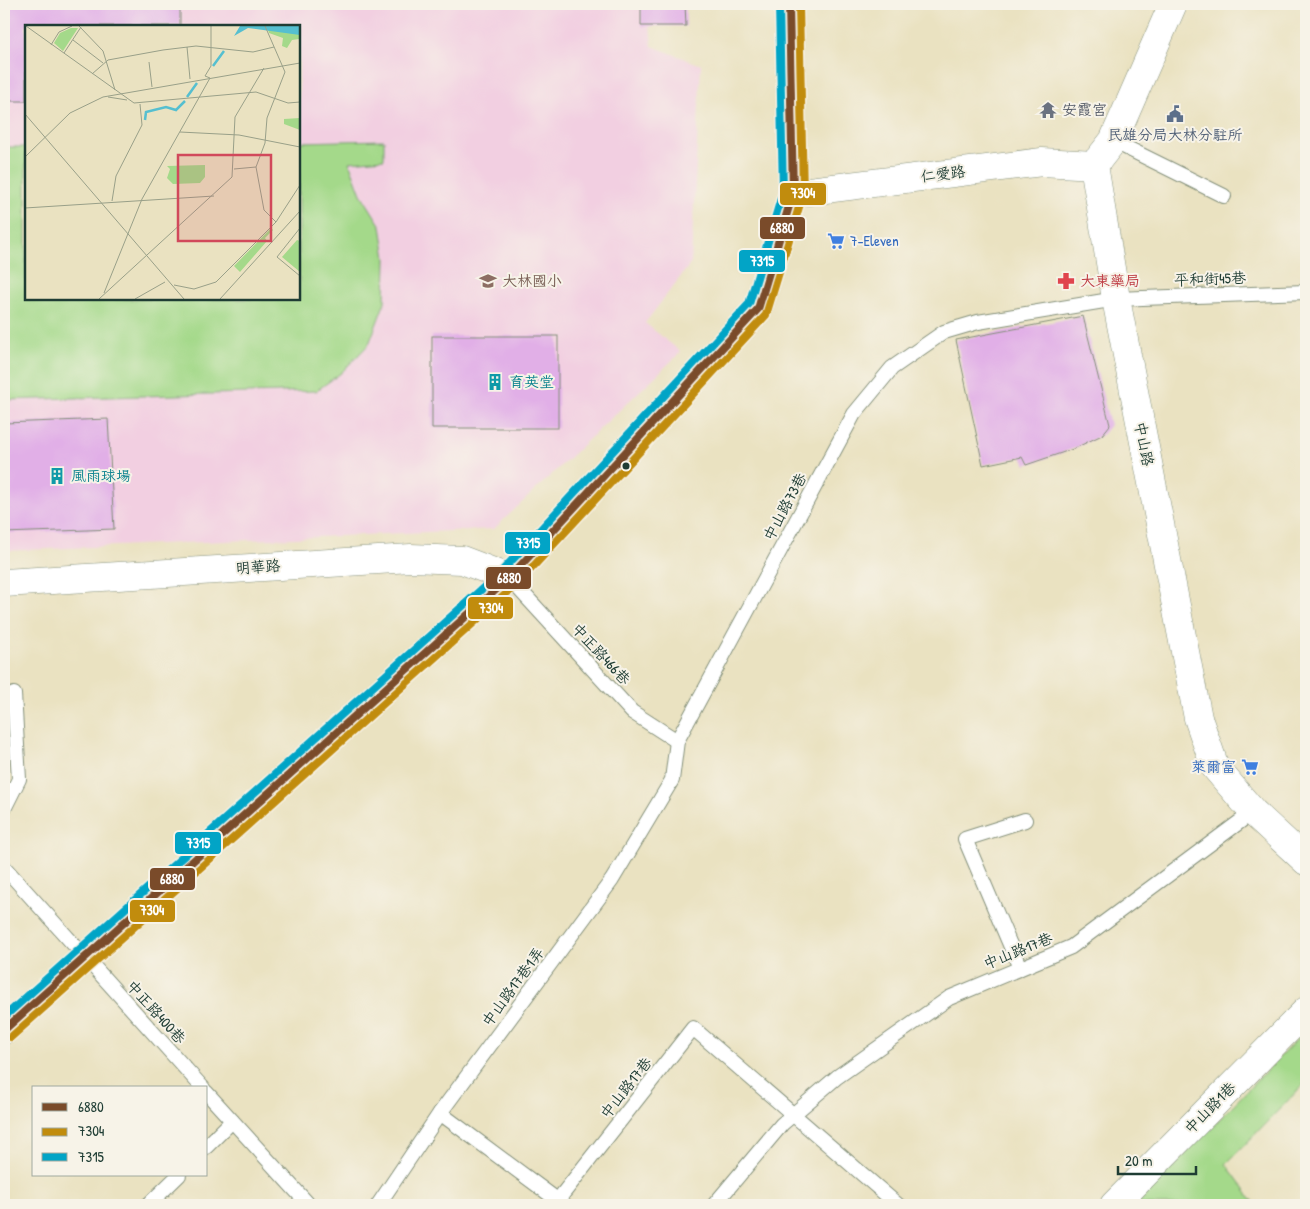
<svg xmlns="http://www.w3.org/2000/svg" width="1310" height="1209" viewBox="0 0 1310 1209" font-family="'Patrick Hand','LXGW WenKai TC',sans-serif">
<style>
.built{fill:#f2cfe1;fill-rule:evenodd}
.green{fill:#a4d98a;stroke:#628b5f}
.building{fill:#e1afe7}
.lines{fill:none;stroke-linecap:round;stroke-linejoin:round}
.service-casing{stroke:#84907a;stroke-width:16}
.minor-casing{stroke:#84907a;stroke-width:29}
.tertiary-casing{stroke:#84907a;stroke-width:29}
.service{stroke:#fff;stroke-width:14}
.minor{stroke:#fff;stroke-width:28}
.tertiary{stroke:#fff;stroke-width:28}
.bus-1-casing{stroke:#f7f3e8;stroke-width:11}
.bus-2-casing{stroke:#f7f3e8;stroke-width:11}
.bus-3-casing{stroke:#f7f3e8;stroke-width:11}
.bus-1{stroke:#7a4b2a;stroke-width:8}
.bus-2{stroke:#c18c0d;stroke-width:8}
.bus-3{stroke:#02a4c6;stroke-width:8}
.bus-dot{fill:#1f3d34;stroke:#f7f3e8;stroke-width:2}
.labels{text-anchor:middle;stroke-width:4;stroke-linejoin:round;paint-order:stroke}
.worship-label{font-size:15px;fill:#5b616d;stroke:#f7f3e8;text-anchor:start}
.service-label{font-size:15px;fill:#4e5e75;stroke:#f7f3e8}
.street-label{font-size:15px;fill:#1f3d34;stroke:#f7f3e8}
.shop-label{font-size:15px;fill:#366cbe;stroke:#f7f3e8;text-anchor:start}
.education-label{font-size:15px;fill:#785e54;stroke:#f7f3e8;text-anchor:start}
.health-label{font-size:15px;fill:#be3a42;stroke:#f7f3e8;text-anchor:start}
.culture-label{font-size:15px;fill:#0d838f;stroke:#f7f3e8;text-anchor:start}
.inset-river{fill:none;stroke:#55bfd0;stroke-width:2.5}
.inset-road{fill:none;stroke:#99a089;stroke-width:1}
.view{fill:#d1495b;fill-opacity:0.15;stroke:#d1495b;stroke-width:2.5}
.inset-edge{fill:none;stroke:#1f3d34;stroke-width:2.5}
.line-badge{stroke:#f7f3e8;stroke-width:2}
.badge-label{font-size:14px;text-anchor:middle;font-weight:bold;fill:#fff}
</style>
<rect width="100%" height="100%" fill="#f7f3e8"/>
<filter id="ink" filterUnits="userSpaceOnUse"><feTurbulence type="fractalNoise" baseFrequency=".02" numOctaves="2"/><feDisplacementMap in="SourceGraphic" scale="10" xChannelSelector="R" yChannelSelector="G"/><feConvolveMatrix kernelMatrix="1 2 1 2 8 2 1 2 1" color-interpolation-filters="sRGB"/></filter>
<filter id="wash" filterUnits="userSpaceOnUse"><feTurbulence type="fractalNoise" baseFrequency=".0096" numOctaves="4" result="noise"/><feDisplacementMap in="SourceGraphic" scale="20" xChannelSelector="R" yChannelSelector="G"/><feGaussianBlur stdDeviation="1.12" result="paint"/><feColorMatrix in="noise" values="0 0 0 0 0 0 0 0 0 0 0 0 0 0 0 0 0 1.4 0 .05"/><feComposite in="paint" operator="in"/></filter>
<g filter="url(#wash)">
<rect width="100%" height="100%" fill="#eae2c1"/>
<path class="built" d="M 4,4 L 648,4 L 652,46 L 701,65 L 691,263 L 645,323 L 681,352 L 494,529 L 4,551 ZM 26,26 L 299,26 L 299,299 L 26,299 Z"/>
<g class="green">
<path d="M 384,140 L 384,159 L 349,162 L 361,194 L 381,226 L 386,258 L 385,302 L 369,344 L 341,373 L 316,391 L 4,400 L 4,147 L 26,147 L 26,299 L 299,299 L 299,142 Z"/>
<path d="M 1306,1030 L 1306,1082 L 1226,1164 L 1256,1205 L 1136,1205 Z"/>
</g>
<g id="blocks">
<g class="building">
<path d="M 4,4 L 180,4 L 180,26 L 26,26 L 26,101 L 4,101 Z"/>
<path d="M 641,4 L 685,4 L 686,26 L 641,26 Z"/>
<path d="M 1083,316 L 1110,425 L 1102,435 L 1073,449 L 1026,465 L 1022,457 L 983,465 L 956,340 Z"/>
<rect x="432" y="336" width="126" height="92"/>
<path d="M 108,419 L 114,529 L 4,533 L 4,423 Z"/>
</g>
</g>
</g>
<g filter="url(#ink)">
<use href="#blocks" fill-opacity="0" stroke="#84907a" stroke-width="1"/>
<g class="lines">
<g class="service-casing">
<g id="service">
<path d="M 1113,141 L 1224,196"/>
<path d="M 509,578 L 632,712 L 677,741"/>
<path d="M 4,809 L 19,779 L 14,694"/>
<path d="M 4,867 L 203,1088"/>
<path d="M 1020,968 L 965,839 L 1025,820"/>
<path d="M 206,1092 L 309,1205"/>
<path d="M 440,1113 L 564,1205"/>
<path d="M 206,1147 L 232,1121"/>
<path d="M 148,1205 L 179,1175"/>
<path d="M 378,1205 L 440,1113 L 612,880 L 672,780 L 677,741 L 854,414 L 892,368 L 944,332 L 978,322 L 1116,299 L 1306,292"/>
<path d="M 554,1205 L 693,1028 L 898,1205"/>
<path d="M 714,1205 L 782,1124 L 837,1077 L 949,998 L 1071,947 L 1253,812"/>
</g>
</g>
<g class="minor-casing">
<g id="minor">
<path d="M 1173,4 L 1113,141 L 1094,165 L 1116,299 L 1198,718 L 1215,767 L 1253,812 L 1306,861"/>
<path d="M 793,193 L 1042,162 L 1094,165"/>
<path d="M 1114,1205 L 1306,1011"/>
</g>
</g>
<g class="tertiary-casing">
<g id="tertiary">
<path d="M 4,583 L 411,558 L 462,560 L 509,578"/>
<path d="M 4,1030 L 509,578 L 758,309 L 793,193 L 789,4"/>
</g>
</g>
<use href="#service" class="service"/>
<use href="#minor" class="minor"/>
<use href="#tertiary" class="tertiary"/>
<g class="bus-1-casing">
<path id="bus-1" d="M 4,1030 L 509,578 L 758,309 L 793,193 L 789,4"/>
</g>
<g class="bus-2-casing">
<path id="bus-2" d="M 11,1037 L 516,585 L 766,315 L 803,194 L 799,4"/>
</g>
<g class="bus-3-casing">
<path id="bus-3" d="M 4,1017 L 502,571 L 749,304 L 783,192 L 779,4"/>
</g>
<use href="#bus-1" class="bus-1"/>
<use href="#bus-2" class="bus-2"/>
<use href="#bus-3" class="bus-3"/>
</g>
</g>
<defs>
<g id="temple-bare" transform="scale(1.35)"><path d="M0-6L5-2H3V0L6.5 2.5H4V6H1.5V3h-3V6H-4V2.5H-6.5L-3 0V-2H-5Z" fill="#6b7280" stroke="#f7f3e8" stroke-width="2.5" paint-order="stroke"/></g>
<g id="civic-bare" transform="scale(1.35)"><path d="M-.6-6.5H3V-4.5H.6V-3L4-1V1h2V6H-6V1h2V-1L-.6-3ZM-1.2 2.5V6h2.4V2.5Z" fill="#5c6f8a" stroke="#f7f3e8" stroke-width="2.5" paint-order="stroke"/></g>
<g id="supermarket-bare" transform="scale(1.35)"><path d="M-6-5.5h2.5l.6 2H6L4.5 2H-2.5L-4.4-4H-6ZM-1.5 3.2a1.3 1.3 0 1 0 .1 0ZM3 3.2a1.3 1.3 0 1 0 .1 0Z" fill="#3f7fe0" stroke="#f7f3e8" stroke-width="2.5" paint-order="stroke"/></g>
<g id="school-bare" transform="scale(1.35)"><path d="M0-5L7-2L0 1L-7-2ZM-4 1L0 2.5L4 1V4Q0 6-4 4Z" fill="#8d6e63" stroke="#f7f3e8" stroke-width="2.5" paint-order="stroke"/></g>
<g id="pharmacy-bare" transform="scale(1.35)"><path d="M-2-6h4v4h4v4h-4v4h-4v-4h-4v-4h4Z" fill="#e0444e" stroke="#f7f3e8" stroke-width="2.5" paint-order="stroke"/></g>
<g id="building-bare" transform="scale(1.35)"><path d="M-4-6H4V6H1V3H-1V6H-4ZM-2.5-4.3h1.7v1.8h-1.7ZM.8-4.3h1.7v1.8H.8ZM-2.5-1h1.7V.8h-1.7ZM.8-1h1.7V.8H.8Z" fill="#0f9aa8" stroke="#f7f3e8" stroke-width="2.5" paint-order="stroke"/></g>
</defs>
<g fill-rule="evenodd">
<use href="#temple-bare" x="1048" y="110"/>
<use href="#civic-bare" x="1175" y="114"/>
<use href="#supermarket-bare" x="836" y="241"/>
<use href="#school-bare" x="488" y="281"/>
<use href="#pharmacy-bare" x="1066" y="281"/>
<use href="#building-bare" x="495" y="382"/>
<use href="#building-bare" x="57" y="476"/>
<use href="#supermarket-bare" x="1250" y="767"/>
</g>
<circle class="bus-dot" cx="626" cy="466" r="4.5"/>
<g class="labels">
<g class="worship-label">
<text x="1062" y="115">安霞宮</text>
</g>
<g class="service-label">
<text x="1175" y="140">民雄分局大林分駐所</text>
</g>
<g class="street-label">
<text transform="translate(943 174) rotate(-7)" y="5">仁愛路</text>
<text transform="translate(1210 279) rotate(-2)" y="5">平和街45巷</text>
<text transform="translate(1144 444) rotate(79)" y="5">中山路</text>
<text transform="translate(785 507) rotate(-62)" y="5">中山路73巷</text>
<text transform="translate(258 567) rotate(-4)" y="5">明華路</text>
<text transform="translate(601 654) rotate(47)" y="5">中正路466巷</text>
<text transform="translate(1018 951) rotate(-22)" y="5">中山路17巷</text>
<text transform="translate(513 987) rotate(-54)" y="5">中山路17巷1弄</text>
<text transform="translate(156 1012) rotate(48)" y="5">中正路400巷</text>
<text transform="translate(626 1088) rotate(-52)" y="5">中山路17巷</text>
<text transform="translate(1210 1108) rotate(-45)" y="5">中山路1巷</text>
</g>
<g class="shop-label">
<text x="850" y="246">7-Eleven</text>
<text x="1236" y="772" text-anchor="end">萊爾富</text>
</g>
<g class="education-label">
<text x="502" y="286">大林國小</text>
</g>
<g class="health-label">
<text x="1080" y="286">大東藥局</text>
</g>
<g class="culture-label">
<text x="509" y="387">育英堂</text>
<text x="71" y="481">風雨球場</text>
</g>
</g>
<g transform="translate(25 25)">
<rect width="275" height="275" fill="#eae2c1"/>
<path d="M 242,1 L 275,1 L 275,22 L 274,14 L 267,15 L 262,23 L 257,21 L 258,13 L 244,8 ZM 46,3 L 53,3 L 38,26 L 29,18 L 35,8 ZM 275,93 L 275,105 L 259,99 L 259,94 ZM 180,140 L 180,152 L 175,158 L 148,159 L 142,153 L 145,144 L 142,141 ZM 246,203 L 248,205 L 240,213 L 242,216 L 215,247 L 209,241 ZM 272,215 L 275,216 L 275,247 L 257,232 Z" fill="#a4d98a"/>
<path d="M 215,1 L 275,1 L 275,10 L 223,3 L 209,11 Z" fill="#55bfd0"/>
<path class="inset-river" d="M 188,41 L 199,26M 162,72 L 172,58M 120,95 L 121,87 L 141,82 L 151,85 L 160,76"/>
<path class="inset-road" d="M 1,1 L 109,78 L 231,67 L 263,78 L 275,77M 54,1 L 78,26 L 90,65M 240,1 L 260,47 L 242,93 L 240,118 L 231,142 L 239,185 L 251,197M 48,15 L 78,38M 26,20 L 34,7 L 47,1M 162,22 L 165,54M 39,28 L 56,2M 124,37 L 127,62M 67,49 L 83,35 L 138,25 L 171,21 L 228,27 L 249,22M 83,72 L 102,75M 0,89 L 159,274M 155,107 L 214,110 L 275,122M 0,132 L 45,88 L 78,72 L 275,38M 209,144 L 231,142M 87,176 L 91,151 L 117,100 L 115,79M 0,183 L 189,171M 275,203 L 252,232 L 275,251M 149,260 L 169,264 L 191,257 L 251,197 L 275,160M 79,268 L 117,174 L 185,53 L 180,51 L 186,41 L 186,1M 74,274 L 207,152 L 210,92 L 239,43M 110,274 L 140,257M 195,274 L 275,186"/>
<path class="view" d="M 153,130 L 246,130 L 246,216 L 153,216 Z"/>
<rect width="275" height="275" class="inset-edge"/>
</g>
<g class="line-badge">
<rect x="779" y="182" width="48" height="24" rx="5" fill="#c18c0d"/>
<rect x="759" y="216" width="47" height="24" rx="5" fill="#7a4b2a"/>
<rect x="738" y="249" width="48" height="24" rx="5" fill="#02a4c6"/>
<rect x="504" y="531" width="47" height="24" rx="5" fill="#02a4c6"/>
<rect x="485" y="566" width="47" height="24" rx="5" fill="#7a4b2a"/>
<rect x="467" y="596" width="47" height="24" rx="5" fill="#c18c0d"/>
<rect x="174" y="831" width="48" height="24" rx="5" fill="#02a4c6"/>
<rect x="149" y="867" width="47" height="24" rx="5" fill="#7a4b2a"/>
<rect x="129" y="899" width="47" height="24" rx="5" fill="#c18c0d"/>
</g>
<g class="badge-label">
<text x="803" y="198">7304</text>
<text x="782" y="233">6880</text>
<text x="762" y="266">7315</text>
<text x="528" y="548">7315</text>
<text x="509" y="583">6880</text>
<text x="491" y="613">7304</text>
<text x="198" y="848">7315</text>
<text x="172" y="884">6880</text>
<text x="152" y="915">7304</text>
</g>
<rect width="1310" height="1209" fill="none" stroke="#f7f3e8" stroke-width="20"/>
<rect x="32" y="1086" width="175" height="90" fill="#f7f3e8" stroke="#a1aaa0"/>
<rect x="42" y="1103" width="25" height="8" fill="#7a4b2a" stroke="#a1aaa0"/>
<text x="78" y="1112" font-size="15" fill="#1f3d34">6880</text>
<rect x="42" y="1128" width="25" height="8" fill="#c18c0d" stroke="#a1aaa0"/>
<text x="78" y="1136" font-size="15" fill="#1f3d34">7304</text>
<rect x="42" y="1153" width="25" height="8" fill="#02a4c6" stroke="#a1aaa0"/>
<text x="78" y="1162" font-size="15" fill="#1f3d34">7315</text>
<path d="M1118 1166v8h78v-8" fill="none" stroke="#1f3d34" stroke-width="2.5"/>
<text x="1125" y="1166" font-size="15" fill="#1f3d34" stroke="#f7f3e8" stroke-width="4" paint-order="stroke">20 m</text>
</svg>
